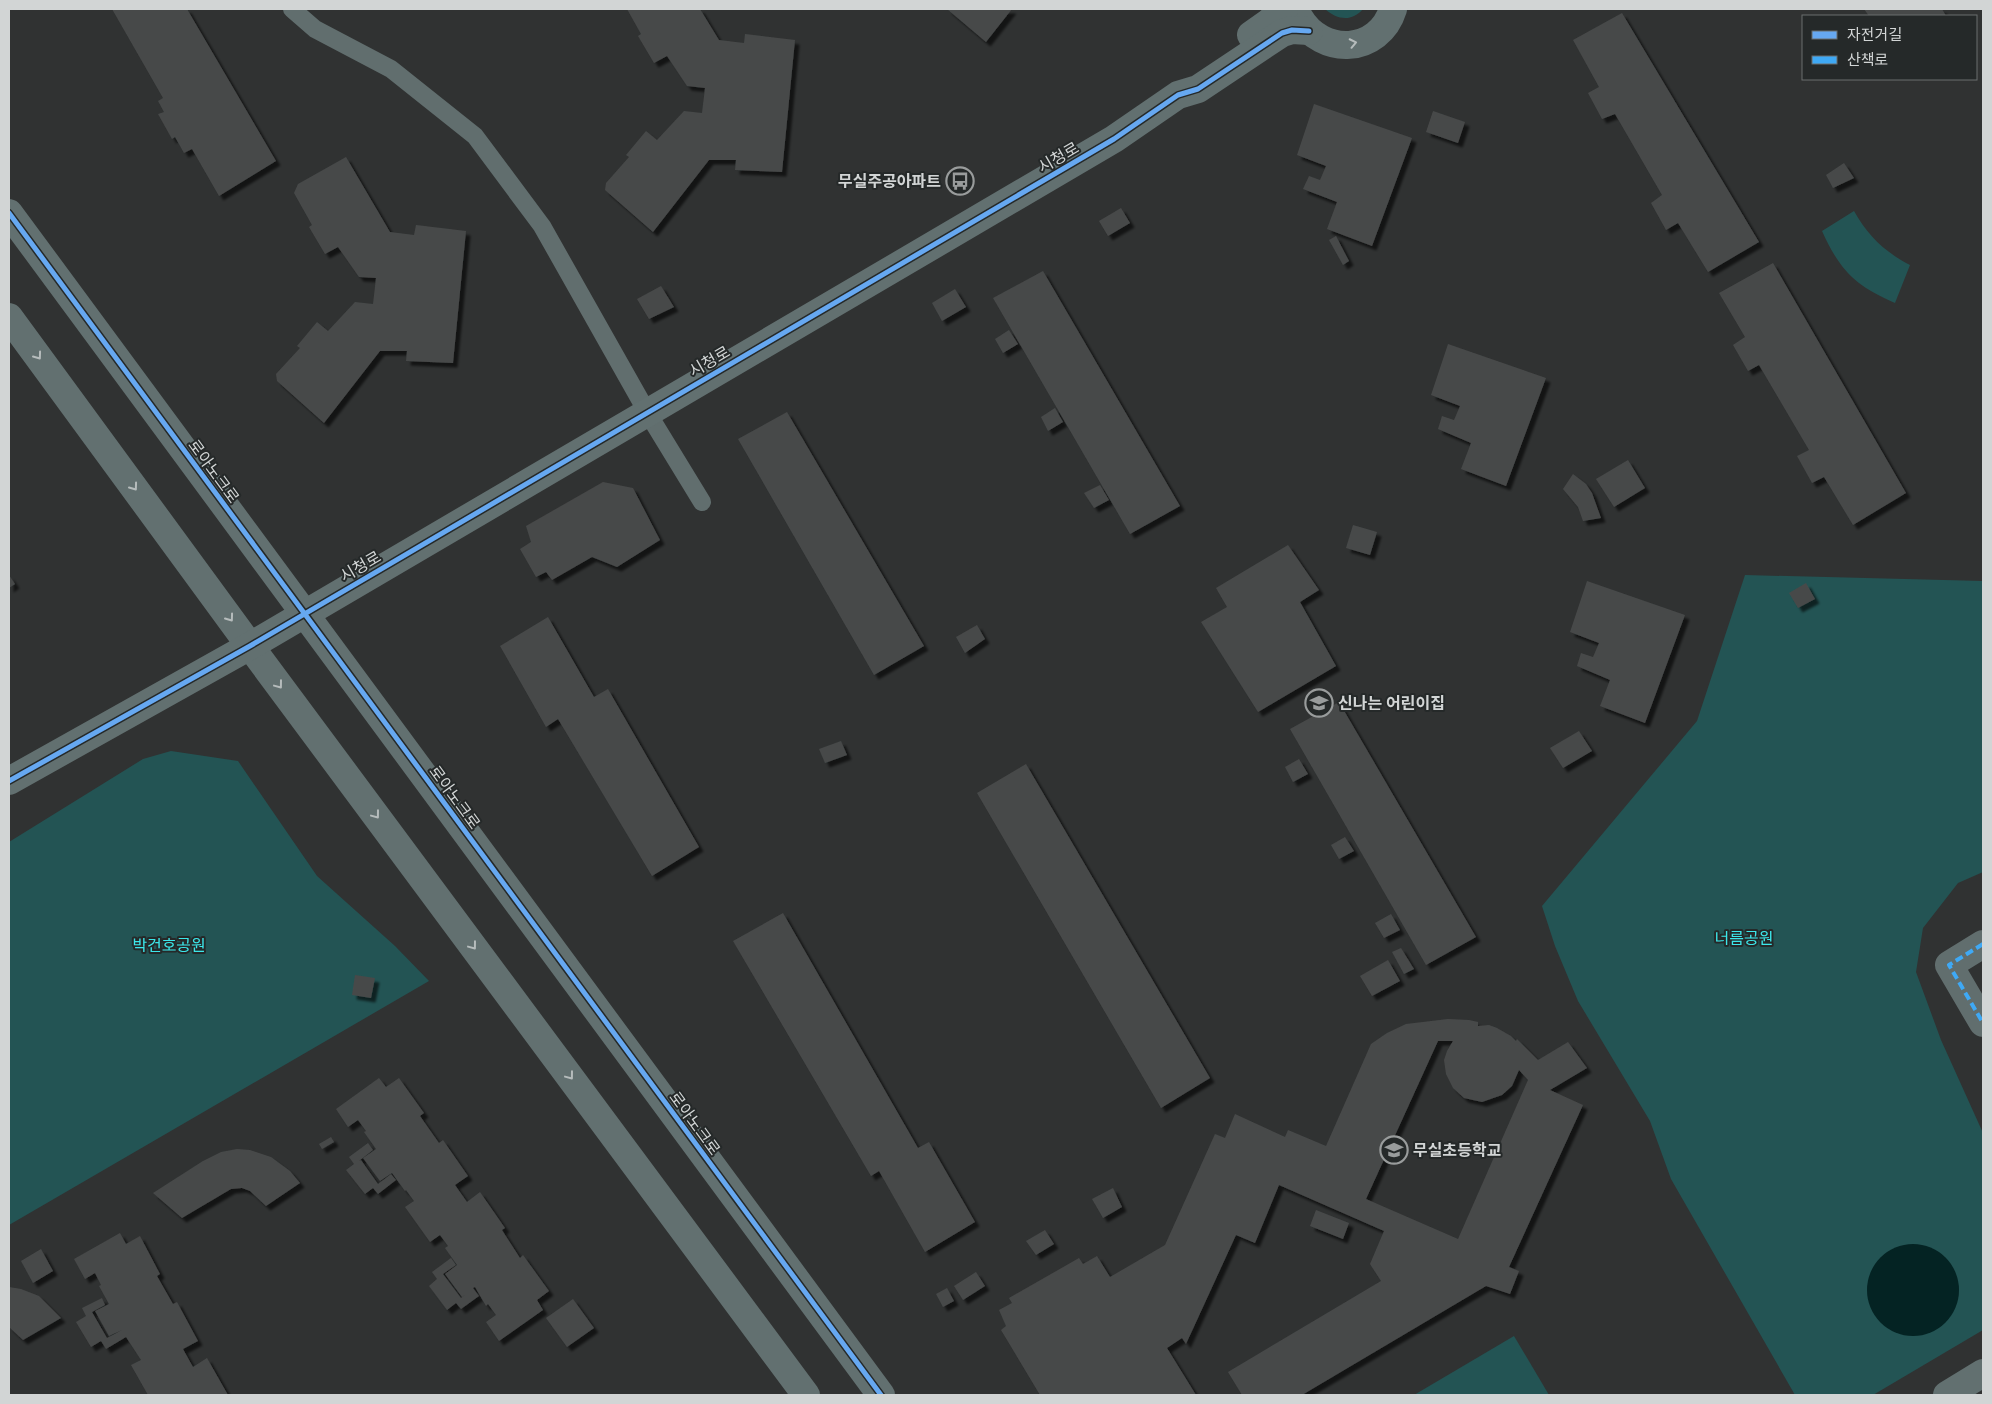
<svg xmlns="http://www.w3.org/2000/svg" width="1992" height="1404" viewBox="0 0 1992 1404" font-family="Lato,'Noto Sans KR',sans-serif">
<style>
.green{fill:#235454}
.water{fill:#042323}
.building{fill:#474949;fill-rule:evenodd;filter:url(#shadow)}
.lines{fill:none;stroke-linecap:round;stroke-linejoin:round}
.lane{stroke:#616e6e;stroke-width:18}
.street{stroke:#616e6e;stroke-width:28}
.secondary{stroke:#627070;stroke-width:28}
.quiet{stroke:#3fa9f5;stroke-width:4;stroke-dasharray:8 4;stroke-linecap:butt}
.cycleway-casing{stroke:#252929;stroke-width:8}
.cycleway{stroke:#66a8f1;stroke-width:5}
.oneway{stroke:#b6bcbc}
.labels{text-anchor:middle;stroke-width:4;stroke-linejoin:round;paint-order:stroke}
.street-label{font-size:16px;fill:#d2d5d5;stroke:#252929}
.poi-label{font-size:16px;font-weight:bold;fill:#d2d5d5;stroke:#252929;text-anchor:start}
.park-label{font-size:16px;fill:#3ce7ea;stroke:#252929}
</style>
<defs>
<filter id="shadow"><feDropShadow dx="4.5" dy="4.5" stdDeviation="1" flood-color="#0009"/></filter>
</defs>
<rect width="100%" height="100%" fill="#303232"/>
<g class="green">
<path d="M 1325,9 L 1363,9 C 1352,22 1337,20 1325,9 Z"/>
<path d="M 1854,211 C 1868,236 1885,252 1910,265 L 1895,303 C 1856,286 1840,271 1822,231 Z"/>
<path d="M 1745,575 L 1983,581 L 1983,872 L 1958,883 L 1923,928 L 1916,972 L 1941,1040 L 1983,1133 L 1983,1330 L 1873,1395 L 1795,1395 L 1671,1179 L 1650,1121 L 1578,1001 L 1555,946 L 1542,906 L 1697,721 Z"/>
<path d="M 171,751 L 238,761 L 317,876 L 395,946 L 429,981 L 9,1225 L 9,842 L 143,759 Z"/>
<path d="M 1514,1336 L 1549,1395 L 1414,1395 Z"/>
</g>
<circle class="water" cx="1913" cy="1290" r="46"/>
<g class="building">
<path d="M 112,9 L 187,9 L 276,161 L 219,196 L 192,149 L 184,153 L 175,137 L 172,139 L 158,114 L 164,112 L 158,101 L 163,98 Z"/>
<path d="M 627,9 L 700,9 L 719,40 L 744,43 L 745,34 L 795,40 L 782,172 L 735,170 L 736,160 L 709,160 L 653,232 L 605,190 L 606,183 L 629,157 L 626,155 L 646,131 L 657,140 L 684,111 L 702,113 L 705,88 L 687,86 L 667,56 L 654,63 L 638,36 L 641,34 Z"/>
<path d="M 947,9 L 1012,9 L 986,42 Z"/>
<path d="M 1864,9 L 1942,9 L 1946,16 L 1869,16 Z"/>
<path d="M 1622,13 L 1759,242 L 1708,272 L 1678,223 L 1666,230 L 1651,203 L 1662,195 L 1615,114 L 1602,119 L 1588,93 L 1599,87 L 1573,40 Z"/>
<path d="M 1314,104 L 1412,138 L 1372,246 L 1327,229 L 1337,202 L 1303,189 L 1309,176 L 1320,180 L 1326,166 L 1297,155 Z"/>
<path d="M 1433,111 L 1465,122 L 1458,143 L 1426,132 Z"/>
<path d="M 346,157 L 390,232 L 414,235 L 416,225 L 466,231 L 453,363 L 406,361 L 407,351 L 380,351 L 324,423 L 277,381 L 276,374 L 300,348 L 297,346 L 317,322 L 328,331 L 355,302 L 373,304 L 376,278 L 359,277 L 338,247 L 325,254 L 309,227 L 312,225 L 294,193 L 298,184 Z"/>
<path d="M 1844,163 L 1854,178 L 1833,188 L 1826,175 Z"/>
<path d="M 1121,208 L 1130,223 L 1108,236 L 1099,221 Z"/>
<path d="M 1336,236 L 1349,261 L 1343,265 L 1329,240 Z"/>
<path d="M 1773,263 L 1906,493 L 1853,525 L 1824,477 L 1812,483 L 1797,456 L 1809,450 L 1759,365 L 1748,371 L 1733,345 L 1745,337 L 1719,293 Z"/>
<path d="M 1043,271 L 1180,506 L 1130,534 L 993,298 Z"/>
<path d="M 661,286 L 674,307 L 649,319 L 637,299 Z"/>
<path d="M 955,289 L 966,307 L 942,321 L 932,303 Z"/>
<path d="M 1009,330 L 1018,344 L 1003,353 L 995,339 Z"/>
<path d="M 1448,344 L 1546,378 L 1506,486 L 1461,469 L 1471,443 L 1438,429 L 1442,416 L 1454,420 L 1460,406 L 1431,395 Z"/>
<path d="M 1055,408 L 1063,422 L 1048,431 L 1041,417 Z"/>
<path d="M 787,412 L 924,646 L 874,675 L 738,439 Z"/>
<path d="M 1628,460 L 1645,488 L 1614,507 L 1596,479 Z"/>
<path d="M 1573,474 L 1586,484 L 1592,493 L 1601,518 L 1583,521 L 1578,507 L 1563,489 Z"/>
<path d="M 603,482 L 633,488 L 660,540 L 617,567 L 592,557 L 552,580 L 546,572 L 536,577 L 520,549 L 531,542 L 526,526 Z"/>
<path d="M 1100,485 L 1109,500 L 1094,508 L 1084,493 Z"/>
<path d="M 1353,525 L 1377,532 L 1370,555 L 1346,548 Z"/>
<path d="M 1288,545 L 1319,590 L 1300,602 L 1336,666 L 1258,712 L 1201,622 L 1227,607 L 1216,588 Z"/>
<path d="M 9,575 L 15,584 L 9,588 Z"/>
<path d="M 1587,581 L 1685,615 L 1645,723 L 1600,706 L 1610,680 L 1577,666 L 1581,653 L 1593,657 L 1599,643 L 1570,632 Z"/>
<path d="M 1806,583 L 1815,599 L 1798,608 L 1789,593 Z"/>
<path d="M 548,617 L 594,697 L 608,689 L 699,847 L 652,876 L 558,719 L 546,727 L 500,646 Z"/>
<path d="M 977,625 L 985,639 L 965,653 L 956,637 Z"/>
<path d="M 1339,702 L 1476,937 L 1426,965 L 1290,729 Z"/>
<path d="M 1579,731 L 1592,751 L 1563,768 L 1550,748 Z"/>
<path d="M 841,741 L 847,755 L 825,763 L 819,749 Z"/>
<path d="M 1299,759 L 1308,774 L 1293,782 L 1285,767 Z"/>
<path d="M 1026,764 L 1210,1078 L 1161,1108 L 977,793 Z"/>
<path d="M 1345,837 L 1354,851 L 1339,859 L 1331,845 Z"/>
<path d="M 783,913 L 918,1148 L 929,1142 L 975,1222 L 925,1252 L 879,1171 L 871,1176 L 733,941 Z"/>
<path d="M 1391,914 L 1400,930 L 1384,938 L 1375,923 Z"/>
<path d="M 1401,948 L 1414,969 L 1404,974 L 1392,952 Z"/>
<path d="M 1388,960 L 1400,981 L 1372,996 L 1360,976 Z"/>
<path d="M 355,975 L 375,978 L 371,998 L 352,995 Z"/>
<path d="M 1448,1019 L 1469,1020 L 1478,1022 L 1478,1026 L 1489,1025 L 1497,1028 L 1511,1036 L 1516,1041 L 1517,1039 L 1538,1060 L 1568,1042 L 1587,1068 L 1550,1090 L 1583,1105 L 1509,1267 L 1519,1271 L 1510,1294 L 1486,1286 L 1302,1395 L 1242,1395 L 1228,1372 L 1381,1281 L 1370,1264 L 1384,1231 L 1279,1185 L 1255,1243 L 1236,1235 L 1186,1344 L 1182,1338 L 1167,1348 L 1196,1395 L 1040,1395 L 1001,1330 L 1006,1326 L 999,1310 L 1012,1303 L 1009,1298 L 1079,1258 L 1083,1264 L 1097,1256 L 1110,1277 L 1165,1245 L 1215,1134 L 1225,1138 L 1235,1114 L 1285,1137 L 1288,1130 L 1326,1146 L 1371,1044 L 1387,1033 L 1406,1024 ZM 1438,1041 L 1453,1041 L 1447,1051 L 1444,1060 L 1446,1074 L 1453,1088 L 1464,1098 L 1482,1102 L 1502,1095 L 1512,1086 L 1519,1070 L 1528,1080 L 1458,1239 L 1366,1199 Z"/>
<path d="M 379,1078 L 386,1087 L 399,1078 L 424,1113 L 420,1116 L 439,1143 L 443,1140 L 468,1176 L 455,1185 L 467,1202 L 480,1192 L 505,1228 L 502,1230 L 520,1258 L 523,1255 L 549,1291 L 537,1300 L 543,1310 L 499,1341 L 486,1322 L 496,1315 L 488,1304 L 486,1306 L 475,1287 L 473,1288 L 479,1296 L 461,1309 L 456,1303 L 447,1310 L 429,1286 L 437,1279 L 432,1272 L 451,1258 L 456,1265 L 443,1274 L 461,1298 L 466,1294 L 462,1297 L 445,1274 L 457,1265 L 445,1248 L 448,1246 L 440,1235 L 430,1242 L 405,1207 L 414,1201 L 406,1190 L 405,1191 L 392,1173 L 380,1181 L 363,1158 L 376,1149 L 364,1132 L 366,1131 L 358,1120 L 348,1127 L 336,1109 Z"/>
<path d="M 331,1137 L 334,1142 L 322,1149 L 319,1144 Z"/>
<path d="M 368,1143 L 373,1150 L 359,1161 L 361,1160 L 378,1184 L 391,1174 L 396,1180 L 378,1194 L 373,1188 L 365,1194 L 346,1170 L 354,1164 L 349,1157 Z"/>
<path d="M 237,1149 L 250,1150 L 271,1157 L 290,1171 L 300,1183 L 266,1206 L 250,1191 L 242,1188 L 231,1189 L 182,1218 L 153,1193 L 203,1161 L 221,1152 Z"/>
<path d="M 1113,1188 L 1122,1207 L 1103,1218 L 1092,1199 Z"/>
<path d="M 1316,1210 L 1349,1223 L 1343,1239 L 1310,1226 Z"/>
<path d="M 1045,1230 L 1054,1244 L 1036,1255 L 1026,1241 Z"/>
<path d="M 120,1233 L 126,1244 L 140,1236 L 160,1274 L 157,1276 L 173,1304 L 177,1302 L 198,1341 L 183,1349 L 193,1367 L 207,1358 L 228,1395 L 148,1395 L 131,1365 L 141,1360 L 126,1337 L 106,1349 L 101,1341 L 91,1347 L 76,1322 L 86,1316 L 82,1308 L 102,1298 L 105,1305 L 92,1312 L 107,1338 L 122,1330 L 109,1336 L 95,1311 L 109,1304 L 99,1286 L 101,1285 L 95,1273 L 85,1279 L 74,1259 Z"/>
<path d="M 41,1249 L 53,1271 L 33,1283 L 21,1261 Z"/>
<path d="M 976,1272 L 985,1286 L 963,1300 L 954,1286 Z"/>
<path d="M 9,1287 L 21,1289 L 39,1296 L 61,1318 L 23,1340 L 9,1327 Z"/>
<path d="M 947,1288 L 954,1301 L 943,1307 L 936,1294 Z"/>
<path d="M 573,1299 L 594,1328 L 567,1347 L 546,1318 Z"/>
</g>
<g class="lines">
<path class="lane" d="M 292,9 L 315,29 L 391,69 L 475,136 L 542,226 L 647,412 L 702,502"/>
<path class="street" d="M 1983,944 L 1949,965 L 1983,1023"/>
<g class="secondary">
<path d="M 1299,17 C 1322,57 1379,54 1393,9"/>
<path d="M 1251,35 L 1268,23 L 1284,9"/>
<path d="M 9,213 L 881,1395"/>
<path d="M 9,317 L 250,646 L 806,1395"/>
<path d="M 9,781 L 250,646 L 1114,139 L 1178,95 L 1198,89 L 1282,33 L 1292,30 L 1309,31"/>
<path d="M 1947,1395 L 1983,1373"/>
</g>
<path class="quiet" d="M 1983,944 L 1949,965 L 1983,1023"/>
<g class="cycleway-casing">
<g id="cycleway">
<path d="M 9,213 L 881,1395"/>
<path d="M 9,781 L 250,646 L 1114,139 L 1178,95 L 1198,89 L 1282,33 L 1292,30 L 1309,31"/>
</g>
</g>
<use href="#cycleway" class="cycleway"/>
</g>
<defs><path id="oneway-chevron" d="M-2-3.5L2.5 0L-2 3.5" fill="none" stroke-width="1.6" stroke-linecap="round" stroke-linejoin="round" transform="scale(1.25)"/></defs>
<g class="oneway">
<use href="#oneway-chevron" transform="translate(1353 43) rotate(-12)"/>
<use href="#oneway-chevron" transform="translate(38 356) rotate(54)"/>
<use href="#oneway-chevron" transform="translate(134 487) rotate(54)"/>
<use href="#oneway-chevron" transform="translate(230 618) rotate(54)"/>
<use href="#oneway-chevron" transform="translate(279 685) rotate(53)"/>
<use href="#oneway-chevron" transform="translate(376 815) rotate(53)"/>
<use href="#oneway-chevron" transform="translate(473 946) rotate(53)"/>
<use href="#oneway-chevron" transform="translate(570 1076) rotate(53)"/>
</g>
<defs>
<g id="bus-ring" transform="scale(1.4375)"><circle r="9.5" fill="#252929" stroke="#999c9c" stroke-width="1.5"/><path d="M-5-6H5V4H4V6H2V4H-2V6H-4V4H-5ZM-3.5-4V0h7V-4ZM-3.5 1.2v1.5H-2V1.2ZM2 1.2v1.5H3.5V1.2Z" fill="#999c9c"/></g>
<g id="school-ring" transform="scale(1.4375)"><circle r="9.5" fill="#252929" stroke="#999c9c" stroke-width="1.5"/><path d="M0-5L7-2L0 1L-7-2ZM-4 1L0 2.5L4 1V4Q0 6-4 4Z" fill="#999c9c"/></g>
</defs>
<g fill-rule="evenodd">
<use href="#bus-ring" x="960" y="181"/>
<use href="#school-ring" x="1319" y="703"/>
<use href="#school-ring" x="1394" y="1150"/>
</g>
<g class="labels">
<g class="street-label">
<text transform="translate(1058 157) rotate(-30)" y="6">시청로</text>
<text transform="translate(709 361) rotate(-30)" y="6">시청로</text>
<text transform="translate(214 471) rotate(54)" y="6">로아노크로</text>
<text transform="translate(360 566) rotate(-30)" y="6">시청로</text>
<text transform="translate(455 797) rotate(54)" y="6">로아노크로</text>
<text transform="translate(695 1123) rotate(54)" y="6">로아노크로</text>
</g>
<g class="poi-label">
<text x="941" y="187" text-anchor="end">무실주공아파트</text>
<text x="1338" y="709">신나는 어린이집</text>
<text x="1413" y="1156">무실초등학교</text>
</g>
<g class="park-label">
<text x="1744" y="944">너름공원</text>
<text x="169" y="951">박건호공원</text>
</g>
</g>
<rect width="1992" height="1404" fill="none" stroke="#d2d5d5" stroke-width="20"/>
<rect x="1802" y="15" width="175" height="65" fill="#252929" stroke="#6a6e6e"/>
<rect x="1812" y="31" width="25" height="8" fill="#66a8f1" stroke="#6a6e6e"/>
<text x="1847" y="40" font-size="15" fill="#d2d5d5">자전거길</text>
<rect x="1812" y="56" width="25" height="8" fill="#3fa9f5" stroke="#6a6e6e"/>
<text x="1847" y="65" font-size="15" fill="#d2d5d5">산책로</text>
</svg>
